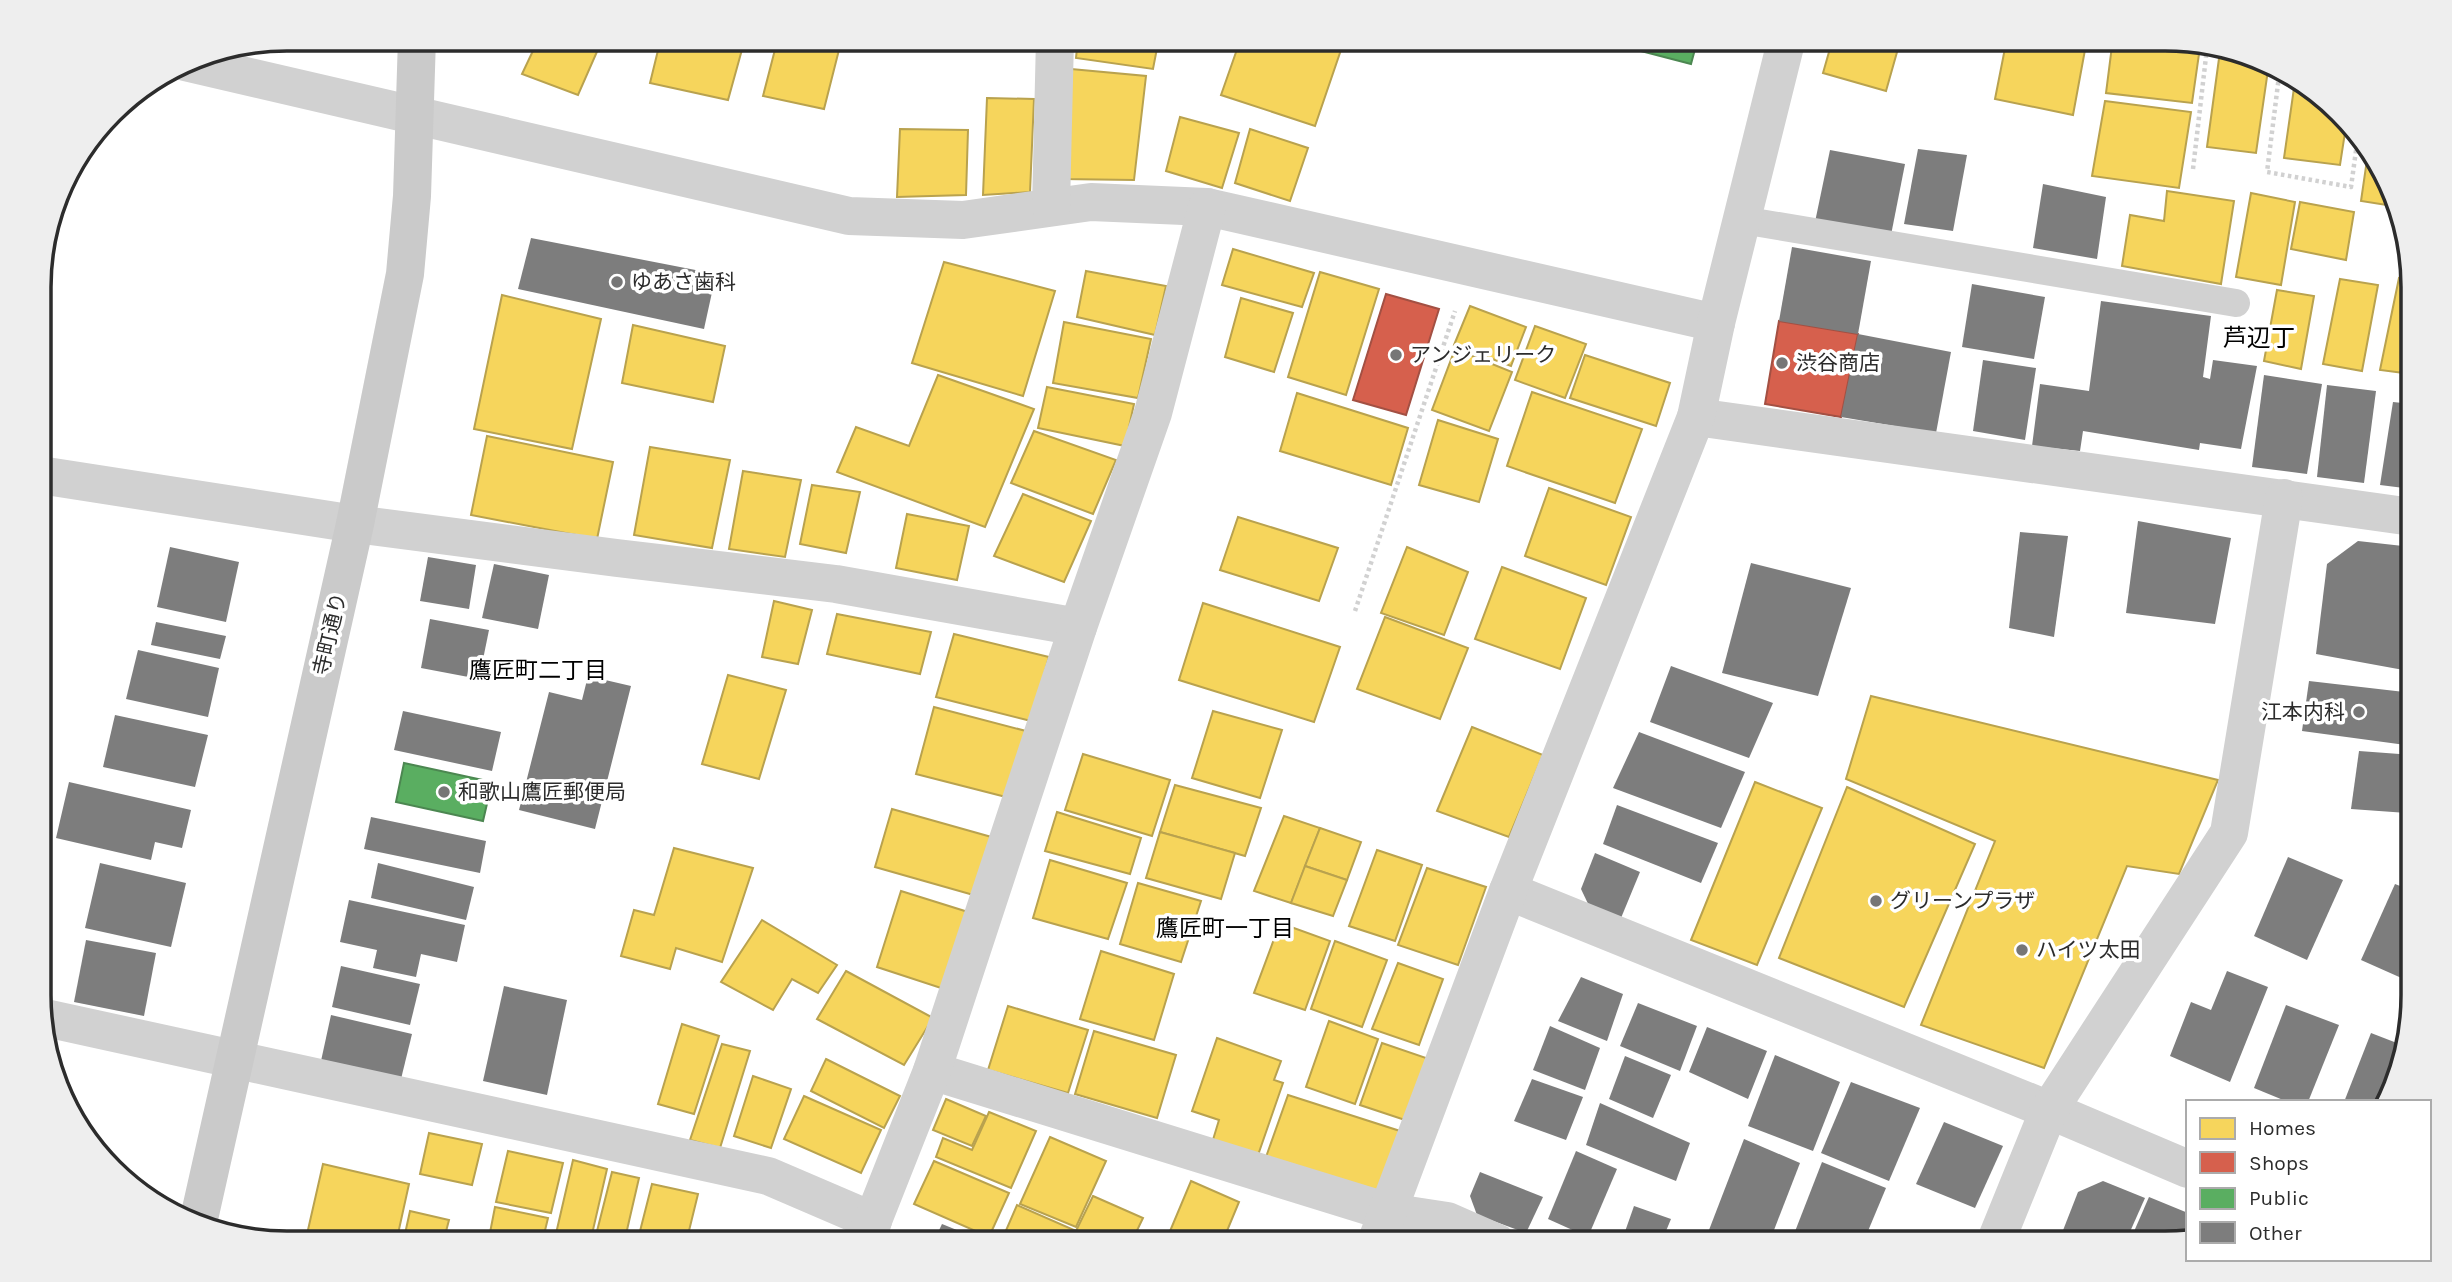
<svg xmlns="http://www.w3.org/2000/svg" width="2452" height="1282" viewBox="0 0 2452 1282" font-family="Karla,'Noto Sans JP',sans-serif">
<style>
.homes{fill:#f6d55c;stroke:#b9a24e;stroke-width:2}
.shops{fill:#d6604d;stroke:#a35043;stroke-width:2}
.public{fill:#5aae61;stroke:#4c8751;stroke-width:2}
.building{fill:#7d7d7d}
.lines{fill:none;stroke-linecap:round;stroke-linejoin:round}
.path{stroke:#d1d1d1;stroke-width:4.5;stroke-dasharray:3.5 3.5;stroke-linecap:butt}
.lane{stroke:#d1d1d1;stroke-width:28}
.street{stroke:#d1d1d1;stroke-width:38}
.secondary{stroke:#cacaca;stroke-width:38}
.poi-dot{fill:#767676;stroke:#fff;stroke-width:2.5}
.labels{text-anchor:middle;stroke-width:7;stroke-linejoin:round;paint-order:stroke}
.poi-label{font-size:21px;fill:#2c2c2c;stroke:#fff;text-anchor:start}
.street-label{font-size:21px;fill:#2c2c2c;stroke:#fff}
.neighbourhood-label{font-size:23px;fill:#000;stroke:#fff}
.quarter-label{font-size:24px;fill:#000;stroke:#fff}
.rim{fill:none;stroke:#2c2c2c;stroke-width:3.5}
</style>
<rect width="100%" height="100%" fill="#fff"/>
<g class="homes">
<path d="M 539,38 L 603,38 L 578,95 L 522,74 Z"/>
<path d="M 661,38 L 717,38 L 743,46 L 728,100 L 650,83 Z"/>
<path d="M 778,38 L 842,38 L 824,109 L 763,96 Z"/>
<path d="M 996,38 L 1031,38 L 1030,48 L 995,46 Z"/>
<path d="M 1078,38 L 1159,38 L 1153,69 L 1076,58 Z"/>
<path d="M 1241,38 L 1337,38 L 1344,41 L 1315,126 L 1221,95 Z"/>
<path d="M 1833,38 L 1901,38 L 1886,91 L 1823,73 Z"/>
<path d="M 2007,38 L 2087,39 L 2073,115 L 1995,99 Z"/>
<path d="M 2113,38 L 2165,38 L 2200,47 L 2192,103 L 2106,93 Z"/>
<path d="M 2220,51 L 2269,63 L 2256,153 L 2207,147 Z"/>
<path d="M 1071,69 L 1146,76 L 1134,180 L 1062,179 Z"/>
<path d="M 2295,81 L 2346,126 L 2340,165 L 2284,158 Z"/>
<path d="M 987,98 L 1034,99 L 1030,192 L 983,195 Z"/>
<path d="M 2105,101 L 2191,112 L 2179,188 L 2092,176 Z"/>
<path d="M 1180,117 L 1239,133 L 1222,188 L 1166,171 Z"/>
<path d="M 900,129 L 968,130 L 966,195 L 897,197 Z"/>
<path d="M 1250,129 L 1308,148 L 1290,201 L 1235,183 Z"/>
<path d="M 2369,146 L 2371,149 L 2393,206 L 2361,201 Z"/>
<path d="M 2167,191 L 2234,201 L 2221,284 L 2122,266 L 2130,215 L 2164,221 Z"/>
<path d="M 2251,193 L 2295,202 L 2281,285 L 2236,277 Z"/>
<path d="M 2300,202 L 2354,212 L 2346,260 L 2291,249 Z"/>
<path d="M 1233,249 L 1314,273 L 1302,307 L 1222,285 Z"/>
<path d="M 944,262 L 1055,291 L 1023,396 L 912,363 Z"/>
<path d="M 1086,271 L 1166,286 L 1155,335 L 1077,317 Z"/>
<path d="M 1320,272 L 1379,289 L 1346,395 L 1288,377 Z"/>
<path d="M 2399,278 L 2411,280 L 2412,374 L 2380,370 Z"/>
<path d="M 2340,279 L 2378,285 L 2362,371 L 2323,364 Z"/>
<path d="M 2277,290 L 2314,296 L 2301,369 L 2264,361 Z"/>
<path d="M 502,295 L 601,319 L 572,449 L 474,429 Z"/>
<path d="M 1241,298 L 1293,313 L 1274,372 L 1225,357 Z"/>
<path d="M 1470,306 L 1526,327 L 1511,366 L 1454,345 Z"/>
<path d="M 1064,322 L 1151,339 L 1138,398 L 1053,383 Z"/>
<path d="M 633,325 L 725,346 L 713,402 L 622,383 Z"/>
<path d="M 1535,326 L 1586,344 L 1565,398 L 1515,380 Z"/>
<path d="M 1455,349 L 1512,372 L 1489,431 L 1432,410 Z"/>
<path d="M 1585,355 L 1670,383 L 1656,426 L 1570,398 Z"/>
<path d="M 938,375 L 1034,409 L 985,527 L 837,472 L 856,427 L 909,446 Z"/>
<path d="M 1047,387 L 1134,404 L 1125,446 L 1038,428 Z"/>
<path d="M 1532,392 L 1642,429 L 1615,503 L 1507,466 Z"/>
<path d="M 1297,393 L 1408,428 L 1391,485 L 1280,451 Z"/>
<path d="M 1438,420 L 1498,439 L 1479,502 L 1419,485 Z"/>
<path d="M 1034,431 L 1116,460 L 1093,514 L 1011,483 Z"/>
<path d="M 487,436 L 613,462 L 597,539 L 471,515 Z"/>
<path d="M 650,447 L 730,460 L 712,548 L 634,535 Z"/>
<path d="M 743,471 L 801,480 L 785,557 L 729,549 Z"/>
<path d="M 812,485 L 860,492 L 846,553 L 800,544 Z"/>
<path d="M 1549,488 L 1631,517 L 1606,585 L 1525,556 Z"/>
<path d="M 1023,494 L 1091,521 L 1064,582 L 994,556 Z"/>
<path d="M 907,514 L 969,526 L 957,580 L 896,568 Z"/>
<path d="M 1238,517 L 1338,548 L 1319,601 L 1220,570 Z"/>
<path d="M 1407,547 L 1468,572 L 1444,635 L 1381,613 Z"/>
<path d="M 1502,567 L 1586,598 L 1560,669 L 1475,639 Z"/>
<path d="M 774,601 L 812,610 L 798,664 L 762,657 Z"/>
<path d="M 1203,603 L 1340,647 L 1314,722 L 1179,680 Z"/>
<path d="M 837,614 L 931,632 L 920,674 L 827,654 Z"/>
<path d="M 1385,617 L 1468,648 L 1440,719 L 1357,689 Z"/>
<path d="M 954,634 L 1049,657 L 1031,721 L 936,697 Z"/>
<path d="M 728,675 L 786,690 L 759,779 L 702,764 Z"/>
<path d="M 1871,696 L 2218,780 L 2179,874 L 2127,866 L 2044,1068 L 1921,1025 L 1995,841 L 1846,779 Z"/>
<path d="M 934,707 L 1026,731 L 1006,797 L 916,774 Z"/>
<path d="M 1213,711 L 1282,730 L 1260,798 L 1192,778 Z"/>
<path d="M 1472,727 L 1543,755 L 1509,837 L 1437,811 Z"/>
<path d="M 1083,754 L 1170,780 L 1152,836 L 1065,810 Z"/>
<path d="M 1755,782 L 1822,808 L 1757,965 L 1691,940 Z"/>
<path d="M 1175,785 L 1261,808 L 1245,856 L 1160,832 Z"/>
<path d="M 1847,787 L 1975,844 L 1904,1007 L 1779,958 Z"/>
<path d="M 892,809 L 995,838 L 977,896 L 875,867 Z"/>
<path d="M 1057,812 L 1141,838 L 1130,874 L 1045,851 Z"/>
<path d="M 1284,816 L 1320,828 L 1291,903 L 1254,891 Z"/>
<path d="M 1320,828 L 1361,842 L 1347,880 L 1305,866 Z"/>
<path d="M 1160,832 L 1235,853 L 1221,899 L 1146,878 Z"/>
<path d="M 674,848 L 753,868 L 722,962 L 676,948 L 670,969 L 621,956 L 634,910 L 654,915 Z"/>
<path d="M 1377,850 L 1422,865 L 1395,941 L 1349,926 Z"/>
<path d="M 1050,860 L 1127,883 L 1108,939 L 1033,918 Z"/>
<path d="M 1305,866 L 1347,880 L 1333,916 L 1291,903 Z"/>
<path d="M 1427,868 L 1486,887 L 1458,965 L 1398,945 Z"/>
<path d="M 1138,883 L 1201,901 L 1181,962 L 1120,944 Z"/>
<path d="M 901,891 L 968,912 L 944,989 L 877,967 Z"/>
<path d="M 762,920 L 837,965 L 818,993 L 792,979 L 773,1010 L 721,982 Z"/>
<path d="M 1280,923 L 1330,941 L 1305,1010 L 1254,993 Z"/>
<path d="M 1335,941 L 1387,960 L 1362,1027 L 1311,1009 Z"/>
<path d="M 1101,951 L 1174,974 L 1154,1040 L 1080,1019 Z"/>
<path d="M 1398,963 L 1443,979 L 1419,1045 L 1372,1029 Z"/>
<path d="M 846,971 L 933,1018 L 904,1065 L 817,1019 Z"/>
<path d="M 1008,1006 L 1088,1030 L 1068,1093 L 988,1070 Z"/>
<path d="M 1329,1021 L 1378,1039 L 1355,1104 L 1306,1087 Z"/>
<path d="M 682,1024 L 719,1036 L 694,1114 L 658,1104 Z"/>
<path d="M 1094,1031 L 1176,1055 L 1157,1118 L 1075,1094 Z"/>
<path d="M 1217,1038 L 1281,1061 L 1274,1080 L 1283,1083 L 1257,1158 L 1212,1143 L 1219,1120 L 1192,1111 Z"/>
<path d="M 1382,1043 L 1432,1060 L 1408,1121 L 1360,1105 Z"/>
<path d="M 722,1044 L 750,1051 L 720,1148 L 690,1140 Z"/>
<path d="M 826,1059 L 900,1096 L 884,1128 L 811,1091 Z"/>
<path d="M 753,1076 L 791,1089 L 771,1148 L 734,1136 Z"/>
<path d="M 1288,1095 L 1400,1131 L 1378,1193 L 1266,1157 Z"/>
<path d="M 804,1096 L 881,1130 L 861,1173 L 784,1139 Z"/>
<path d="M 946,1099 L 986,1116 L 972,1146 L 933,1130 Z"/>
<path d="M 989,1112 L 1036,1131 L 1011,1188 L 936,1157 L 943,1138 L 972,1150 Z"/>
<path d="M 429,1133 L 482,1144 L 472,1185 L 420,1174 Z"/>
<path d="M 1050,1137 L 1106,1161 L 1076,1227 L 1020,1204 Z"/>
<path d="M 508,1151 L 563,1163 L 551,1213 L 496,1202 Z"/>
<path d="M 573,1160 L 607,1169 L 590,1243 L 555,1238 Z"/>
<path d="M 934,1161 L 1009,1193 L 989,1237 L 914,1204 Z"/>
<path d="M 323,1164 L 409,1184 L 396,1243 L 305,1243 Z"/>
<path d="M 612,1172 L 639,1178 L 624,1243 L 594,1243 Z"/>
<path d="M 1191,1181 L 1239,1202 L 1222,1243 L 1165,1243 Z"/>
<path d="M 652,1184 L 698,1194 L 686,1243 L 637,1243 Z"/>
<path d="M 1093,1196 L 1143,1218 L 1131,1243 L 1001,1242 L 1017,1205 L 1076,1231 Z"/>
<path d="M 495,1207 L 548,1218 L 542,1243 L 488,1243 Z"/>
<path d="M 410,1211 L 449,1220 L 443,1243 L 403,1243 Z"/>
</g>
<g class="shops">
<path d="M 1386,294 L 1439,309 L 1406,415 L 1353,400 Z"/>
<path d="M 1779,321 L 1858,334 L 1841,417 L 1765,404 Z"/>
</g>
<g class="public">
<path d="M 1591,38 L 1698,38 L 1691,64 Z"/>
<path d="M 404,763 L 492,782 L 483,821 L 396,802 Z"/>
</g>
<g class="building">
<path d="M 1918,149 L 1967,155 L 1953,231 L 1904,224 Z"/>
<path d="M 1830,150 L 1905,164 L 1891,235 L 1815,222 Z"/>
<path d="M 2043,184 L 2106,197 L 2097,259 L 2033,248 Z"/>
<path d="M 531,238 L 716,274 L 704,329 L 518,289 Z"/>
<path d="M 1792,247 L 1871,261 L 1858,334 L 1779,321 Z"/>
<path d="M 1972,284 L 2045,297 L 2034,359 L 1962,347 Z"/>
<path d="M 2101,301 L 2211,316 L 2203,377 L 2210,379 L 2213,360 L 2257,366 L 2241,449 L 2200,443 L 2199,450 L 2083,431 L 2080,451 L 2032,446 L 2040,384 L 2089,391 Z"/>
<path d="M 1858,334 L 1951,352 L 1936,433 L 1841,417 Z"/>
<path d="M 1983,360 L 2036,368 L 2025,440 L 1973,431 Z"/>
<path d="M 2264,375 L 2322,384 L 2307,474 L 2252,467 Z"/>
<path d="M 2327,385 L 2376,391 L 2364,483 L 2317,477 Z"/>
<path d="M 2393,402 L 2412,404 L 2412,489 L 2380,485 Z"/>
<path d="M 2138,521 L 2231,538 L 2215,624 L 2126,613 Z"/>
<path d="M 2020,532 L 2068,536 L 2054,637 L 2009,628 Z"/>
<path d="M 2358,541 L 2412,547 L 2413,649 L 2409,671 L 2316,654 L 2327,564 Z"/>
<path d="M 170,547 L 239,562 L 226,622 L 157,607 Z"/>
<path d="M 428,557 L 476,565 L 469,609 L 420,601 Z"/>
<path d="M 1751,563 L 1851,588 L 1818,696 L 1722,673 Z"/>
<path d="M 494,564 L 549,575 L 538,629 L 482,618 Z"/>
<path d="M 430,619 L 489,630 L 479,679 L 421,668 Z"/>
<path d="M 156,622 L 226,636 L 220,659 L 151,645 Z"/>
<path d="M 138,650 L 219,668 L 208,717 L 126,699 Z"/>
<path d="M 1671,666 L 1773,703 L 1749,758 L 1650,722 Z"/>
<path d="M 588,676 L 631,686 L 595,829 L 519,810 L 549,692 L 582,700 Z"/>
<path d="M 2309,681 L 2413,693 L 2413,746 L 2302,731 Z"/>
<path d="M 403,711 L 501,732 L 492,771 L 394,750 Z"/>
<path d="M 115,715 L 208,735 L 195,787 L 103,767 Z"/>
<path d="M 1639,732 L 1745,772 L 1721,828 L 1613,788 Z"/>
<path d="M 2359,751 L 2413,755 L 2413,773 L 2407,813 L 2351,809 Z"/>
<path d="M 69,782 L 191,810 L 182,848 L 155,842 L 151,860 L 56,838 Z"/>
<path d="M 1617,805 L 1718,843 L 1701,883 L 1603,844 Z"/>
<path d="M 371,817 L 486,841 L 480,873 L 364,849 Z"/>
<path d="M 1595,853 L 1640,872 L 1621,918 L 1591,910 L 1581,889 Z"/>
<path d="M 2288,857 L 2343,880 L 2307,960 L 2254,936 Z"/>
<path d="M 100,863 L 186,883 L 171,947 L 85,928 Z"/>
<path d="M 378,863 L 474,887 L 466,920 L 371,898 Z"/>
<path d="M 2395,884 L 2413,891 L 2413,963 L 2406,980 L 2361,960 Z"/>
<path d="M 349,900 L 465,925 L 457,962 L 421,954 L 416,977 L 373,968 L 377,950 L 340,942 Z"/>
<path d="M 86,940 L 156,953 L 144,1016 L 74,1002 Z"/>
<path d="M 341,966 L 420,984 L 410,1025 L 332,1007 Z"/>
<path d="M 2227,971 L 2268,987 L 2230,1082 L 2170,1056 L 2191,1002 L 2211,1010 Z"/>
<path d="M 1581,977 L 1623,994 L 1607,1041 L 1558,1021 Z"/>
<path d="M 504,986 L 567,1000 L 547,1095 L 483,1081 Z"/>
<path d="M 1638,1003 L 1697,1026 L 1680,1071 L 1620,1046 Z"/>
<path d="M 2286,1005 L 2339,1025 L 2308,1102 L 2288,1102 L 2254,1088 Z"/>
<path d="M 331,1015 L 412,1034 L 401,1079 L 321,1061 Z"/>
<path d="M 1550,1026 L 1600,1048 L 1585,1090 L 1533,1070 Z"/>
<path d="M 1707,1027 L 1767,1051 L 1748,1099 L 1689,1072 Z"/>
<path d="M 2371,1033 L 2402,1045 L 2389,1102 L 2344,1102 Z"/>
<path d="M 1775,1055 L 1840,1082 L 1813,1151 L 1748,1126 Z"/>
<path d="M 1625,1056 L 1671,1075 L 1653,1118 L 1609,1099 Z"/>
<path d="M 1532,1079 L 1583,1097 L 1566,1140 L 1514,1121 Z"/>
<path d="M 1851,1082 L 1920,1108 L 1889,1181 L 1821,1153 Z"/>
<path d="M 1600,1103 L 1690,1143 L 1676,1181 L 1586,1145 Z"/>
<path d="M 1944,1122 L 2003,1146 L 1975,1208 L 1916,1184 Z"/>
<path d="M 1744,1139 L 1800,1163 L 1769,1243 L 1704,1243 Z"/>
<path d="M 1576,1151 L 1617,1169 L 1588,1237 L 1548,1219 Z"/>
<path d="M 1822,1162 L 1886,1188 L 1863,1243 L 1814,1243 L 1794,1234 Z"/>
<path d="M 1480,1172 L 1543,1197 L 1526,1233 L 1477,1215 L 1470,1196 Z"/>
<path d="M 2103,1181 L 2145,1198 L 2125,1243 L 2073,1243 L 2060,1238 L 2078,1192 Z"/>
<path d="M 2149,1197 L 2188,1213 L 2188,1241 L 2181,1243 L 2129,1243 Z"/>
<path d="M 1634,1206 L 1671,1219 L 1661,1243 L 1621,1243 Z"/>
<path d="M 942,1224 L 989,1243 L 933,1243 Z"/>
</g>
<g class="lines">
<g class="path">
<path d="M 2280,68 L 2267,172 L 2351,187 L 2358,136"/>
<path d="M 2193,169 L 2207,48"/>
<path d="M 1355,611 L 1455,311"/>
</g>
<path class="lane" d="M 1742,220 L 2236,303"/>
<g class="street">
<path d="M 185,62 L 849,216 L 963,220 L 1091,202 L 1207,207 L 1716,323"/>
<path d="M 1051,207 L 1055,38"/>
<path d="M 1696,417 L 2412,517"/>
<path d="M 40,475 L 355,524 L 617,558 L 836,584 L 1078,627"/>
<path d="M 1508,891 L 2049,1110 L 2188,1169"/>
<path d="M 41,1017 L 768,1176 L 873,1221"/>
<path d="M 932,1071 L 1388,1212 L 1447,1221 L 1497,1243"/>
<path d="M 864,1243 L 932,1071 L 1078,627 L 1153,413 L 1207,207"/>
<path d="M 1376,1243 L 1508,891 L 1696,417 L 1716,323 L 1787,38"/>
<path d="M 1995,1243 L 2049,1110 L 2229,833 L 2284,498"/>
</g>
<path class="secondary" d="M 198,1223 L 355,524 L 405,274 L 412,196 L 417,38"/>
</g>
<g class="poi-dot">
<circle cx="617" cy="282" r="7"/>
<circle cx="1396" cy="355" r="7"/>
<circle cx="1782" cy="363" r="7"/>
<circle cx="2359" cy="712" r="7"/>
<circle cx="444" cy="792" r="7"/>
<circle cx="1876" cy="901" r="7"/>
<circle cx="2022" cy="950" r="7"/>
</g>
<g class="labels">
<g class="poi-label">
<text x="631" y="289">ゆあさ歯科</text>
<text x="1410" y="362">アンジェリーク</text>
<text x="1796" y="370">渋谷商店</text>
<text x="2345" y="719" text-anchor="end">江本内科</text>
<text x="458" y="799">和歌山鷹匠郵便局</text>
<text x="1890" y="908">グリーンプラザ</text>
<text x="2036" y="957">ハイツ太田</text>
</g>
<g class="street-label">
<text transform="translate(330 634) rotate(-77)" y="7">寺町通り</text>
</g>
<g class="neighbourhood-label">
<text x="538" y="678">鷹匠町二丁目</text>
<text x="1225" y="936">鷹匠町一丁目</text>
</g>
<g class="quarter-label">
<text x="2259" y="346">芦辺丁</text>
</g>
</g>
<path d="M0 0H2452V1282H0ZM287 51H2165A236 236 0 0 1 2401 287V995A236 236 0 0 1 2165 1231H287A236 236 0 0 1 51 995V287A236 236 0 0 1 287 51Z" fill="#eee" fill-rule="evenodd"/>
<path class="rim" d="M287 51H2165A236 236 0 0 1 2401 287V995A236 236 0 0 1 2165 1231H287A236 236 0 0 1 51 995V287A236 236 0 0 1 287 51Z"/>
<rect x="2186" y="1100" width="245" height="161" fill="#ffffff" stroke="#ababab" stroke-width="2"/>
<rect x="2200" y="1118" width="35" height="21" fill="#f6d55c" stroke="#ababab" stroke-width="2"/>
<text x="2249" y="1135" font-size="21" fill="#2c2c2c">Homes</text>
<rect x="2200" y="1152" width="35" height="21" fill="#d6604d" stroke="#ababab" stroke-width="2"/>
<text x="2249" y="1170" font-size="21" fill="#2c2c2c">Shops</text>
<rect x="2200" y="1188" width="35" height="21" fill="#5aae61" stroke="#ababab" stroke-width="2"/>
<text x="2249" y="1205" font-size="21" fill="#2c2c2c">Public</text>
<rect x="2200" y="1222" width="35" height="21" fill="#7d7d7d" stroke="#ababab" stroke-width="2"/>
<text x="2249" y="1240" font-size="21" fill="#2c2c2c">Other</text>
</svg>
